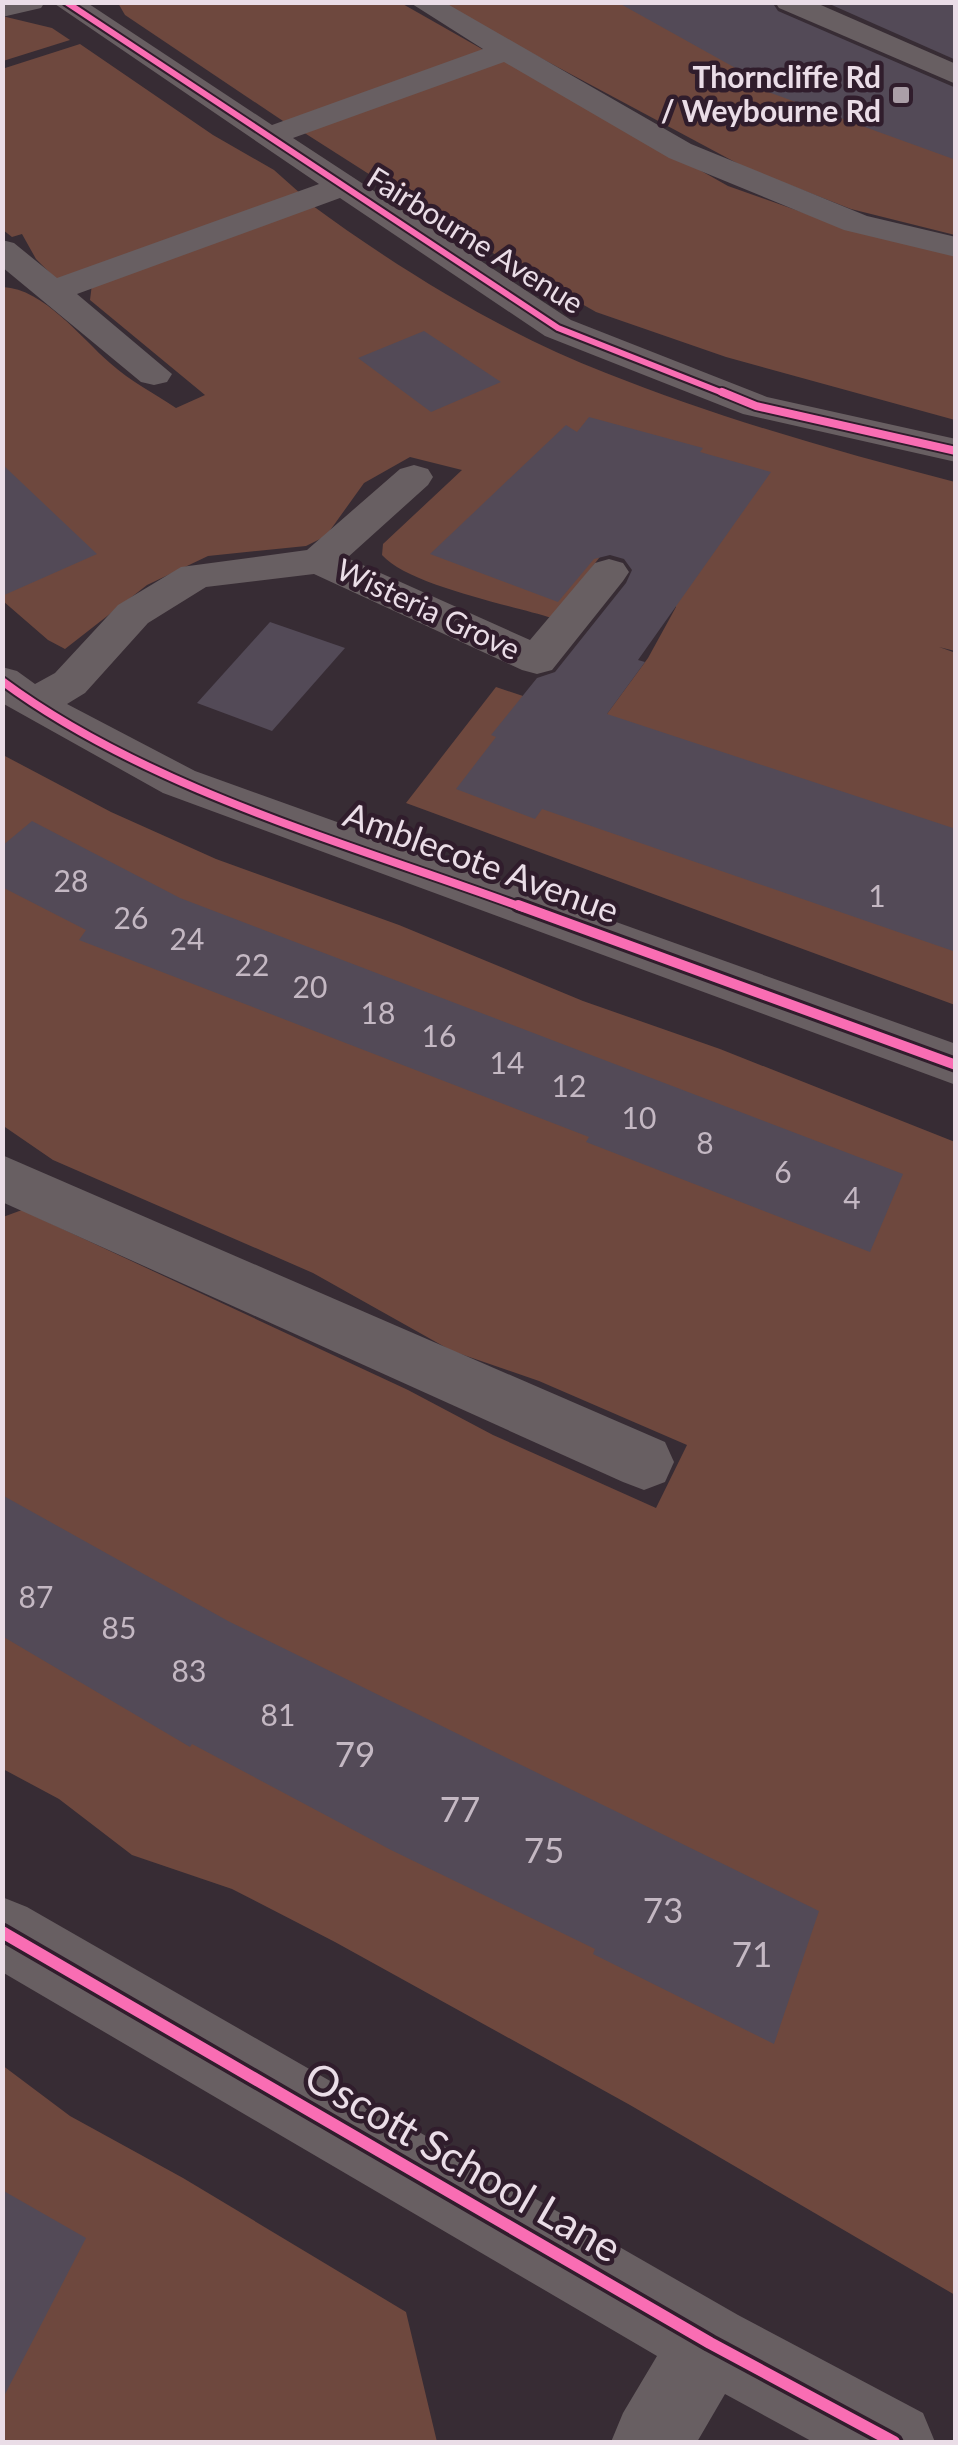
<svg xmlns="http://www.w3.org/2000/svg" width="958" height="2445" viewBox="0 0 958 2445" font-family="Lato,sans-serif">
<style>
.green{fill:#6e483e}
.building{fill:#534a57}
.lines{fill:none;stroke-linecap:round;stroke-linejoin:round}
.minor{fill:#685f62;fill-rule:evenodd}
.cycleway-far3-casing{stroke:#301d2c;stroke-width:10}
.cycleway-far2-casing{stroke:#301d2c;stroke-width:12}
.cycleway-far1-casing{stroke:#301d2c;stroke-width:16}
.cycleway-casing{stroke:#301d2c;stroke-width:19}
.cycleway-far3{stroke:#f96db3;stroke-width:6}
.cycleway-far2{stroke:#f96db3;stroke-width:8}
.cycleway-far1{stroke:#f96db3;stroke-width:10}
.cycleway{stroke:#f96db3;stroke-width:12}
.poi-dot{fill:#ab9fa8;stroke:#301d2c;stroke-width:4}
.labels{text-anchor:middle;stroke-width:9;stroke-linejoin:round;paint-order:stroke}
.far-poi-label{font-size:30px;font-weight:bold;fill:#eadde7;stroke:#301d2c;text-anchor:end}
.far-street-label{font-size:30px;fill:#eadde7;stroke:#301d2c}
.number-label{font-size:30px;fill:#c4b8c3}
.street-label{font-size:35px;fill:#eadde7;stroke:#301d2c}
.near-number-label{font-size:35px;fill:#c4b8c3}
.near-street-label{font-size:42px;fill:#eadde7;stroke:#301d2c}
</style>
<rect width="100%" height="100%" fill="#372c34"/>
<g class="green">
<path d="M 118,3 L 401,3 L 489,53 L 286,123 L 125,15 Z"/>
<path d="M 438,3 L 734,3 L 955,99 L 955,235 L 851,209 L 746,168 Z"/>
<path d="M 2,16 L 52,28 L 70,40 L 3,61 Z"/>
<path d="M 80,44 L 213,135 L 274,170 L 301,194 L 58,281 L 36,259 L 22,234 L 12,237 L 3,230 L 2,69 Z"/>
<path d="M 501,58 L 728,186 L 841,226 L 955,253 L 955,420 L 726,357 L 596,312 L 499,257 L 303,132 Z"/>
<path d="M 309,203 C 400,270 501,332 606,373 C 719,418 838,452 955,482 L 955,651 L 939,647 L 956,653 L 955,1005 L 406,803 L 496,687 L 601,722 L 648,658 L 676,607 L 625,525 L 552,618 C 510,605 408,585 382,555 L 383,544 L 462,470 L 410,457 L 364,483 L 326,536 L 306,546 L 208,556 L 147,585 L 65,649 L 48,640 L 3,601 L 3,287 C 44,289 81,338 110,363 C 130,381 155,394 176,408 L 205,395 L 90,300 L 92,284 Z"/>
<path d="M 3,755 L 111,812 L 216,859 L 399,925 L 583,1001 L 720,1049 L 955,1142 L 955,2295 L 630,2105 L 335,1942 L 232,1889 L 132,1855 L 59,1799 L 3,1769 L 3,1217 L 22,1210 L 408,1390 L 493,1435 L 656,1508 L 687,1445 L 539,1381 L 452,1351 L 313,1273 L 53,1160 L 2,1125 Z"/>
<path d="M 2,2065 L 70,2116 L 183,2178 L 406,2312 L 437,2442 L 3,2442 Z"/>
</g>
<g class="building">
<path d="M 617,2 L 772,2 L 778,11 L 956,88 L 956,160 L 724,76 L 739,70 Z"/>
<path d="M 825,2 L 956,2 L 956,60 Z"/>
<path d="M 424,331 L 501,382 L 431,412 L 358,358 Z"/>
<path d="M 589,417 L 703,448 L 700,452 L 771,472 L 638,660 L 645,662 L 607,714 L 956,829 L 956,952 L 542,809 L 535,819 L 456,789 L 496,737 L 491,735 L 537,678 L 555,672 L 626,583 L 632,570 L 624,559 L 610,555 L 594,559 L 558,602 L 430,554 L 566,425 L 577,432 Z"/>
<path d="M 2,464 L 97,554 L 2,596 Z"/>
<path d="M 270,622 L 345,648 L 272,731 L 197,703 Z"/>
<path d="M 32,821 L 180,898 L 903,1174 L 870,1252 L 586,1142 L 589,1137 L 79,940 L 86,930 L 2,887 L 2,846 Z"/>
<path d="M 2,1495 L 228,1621 L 819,1911 L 774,2044 L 593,1954 L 595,1949 L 391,1850 L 192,1744 L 190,1747 L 2,1636 Z"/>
<path d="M 2,2190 L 86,2238 L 2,2400 Z"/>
</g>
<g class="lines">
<g class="minor">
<path d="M 2,2 L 45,2 L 41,8 L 2,17 Z"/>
<path d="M 52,2 L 86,2 L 272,125 L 483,49 L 409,2 L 444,2 L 691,144 L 867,216 L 956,237 L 956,257 L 844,230 L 669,158 L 504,62 L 293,138 L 571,320 L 767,397 L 956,439 L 956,462 L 743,414 L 545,336 L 340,198 L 77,294 L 172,374 L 167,382 L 154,385 L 141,382 L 2,267 L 2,240 L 14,243 L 57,278 L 319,184 Z"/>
<path d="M 775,2 L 814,2 L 956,64 L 956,84 L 779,8 Z"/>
<path d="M 414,465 L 428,469 L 433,477 L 428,485 L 347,558 L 530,640 L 595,563 L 609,559 L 623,563 L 629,572 L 623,581 L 552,670 L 537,674 L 522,670 L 314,574 L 206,587 L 148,623 L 85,693 L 67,704 L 195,771 L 956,1044 L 956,1085 L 163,793 L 2,703 L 2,667 L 17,671 L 35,684 L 55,673 L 118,605 L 181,567 L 307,550 L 400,469 Z"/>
<path d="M 2,1155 L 665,1442 L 674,1462 L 665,1482 L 644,1490 L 623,1482 L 2,1202 Z"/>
<path d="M 2,1897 L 27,1907 L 738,2315 L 923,2413 L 935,2442 L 813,2442 L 725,2394 L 697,2442 L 611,2442 L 623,2413 L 657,2356 L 2,1972 Z"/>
</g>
<g class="cycleway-far3-casing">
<path id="cycleway-far3" d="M 66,2 L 558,328 L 728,395"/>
</g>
<g class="cycleway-far2-casing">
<g id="cycleway-far2">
<path d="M 722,392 L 756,406 L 956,451"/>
<path d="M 2,681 C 149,790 353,845 524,908"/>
</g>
</g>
<g class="cycleway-far1-casing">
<path id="cycleway-far1" d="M 518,905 L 956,1065"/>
</g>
<g class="cycleway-casing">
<path id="cycleway" d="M 2,1932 L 710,2343 L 894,2442"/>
</g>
<use href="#cycleway-far3" class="cycleway-far3"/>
<use href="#cycleway-far2" class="cycleway-far2"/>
<use href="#cycleway-far1" class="cycleway-far1"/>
<use href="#cycleway" class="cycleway"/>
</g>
<rect class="poi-dot" x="891" y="85" width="20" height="20" rx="5"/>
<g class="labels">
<g class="far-poi-label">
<text x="881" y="88">Thorncliffe Rd<tspan x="881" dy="34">/ Weybourne Rd</tspan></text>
</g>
<g class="far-street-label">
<text transform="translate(475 241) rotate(32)" y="10">Fairbourne Avenue</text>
<text transform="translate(428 610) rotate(25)" y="10">Wisteria Grove</text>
</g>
<g class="number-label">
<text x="71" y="892">28</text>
<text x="877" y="907">1</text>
<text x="131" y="929">26</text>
<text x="187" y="950">24</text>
<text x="252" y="976">22</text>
<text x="310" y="998">20</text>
<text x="378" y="1024">18</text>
<text x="439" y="1047">16</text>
<text x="507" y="1074">14</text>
<text x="569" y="1097">12</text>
<text x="639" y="1129">10</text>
<text x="705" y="1154">8</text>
<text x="783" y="1183">6</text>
<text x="852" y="1209">4</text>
<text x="36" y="1608">87</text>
<text x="119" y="1639">85</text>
<text x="189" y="1682">83</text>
<text x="278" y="1726">81</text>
</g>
<g class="street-label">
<text transform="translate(481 863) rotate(20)" y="12">Amblecote Avenue</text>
</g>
<g class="near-number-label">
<text x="355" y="1767">79</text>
<text x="460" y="1822">77</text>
<text x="544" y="1863">75</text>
<text x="663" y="1923">73</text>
<text x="752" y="1967">71</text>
</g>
<g class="near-street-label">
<text transform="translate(463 2162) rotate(30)" y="15">Oscott School Lane</text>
</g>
</g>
<rect width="958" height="2445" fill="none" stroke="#eadde7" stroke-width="10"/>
</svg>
